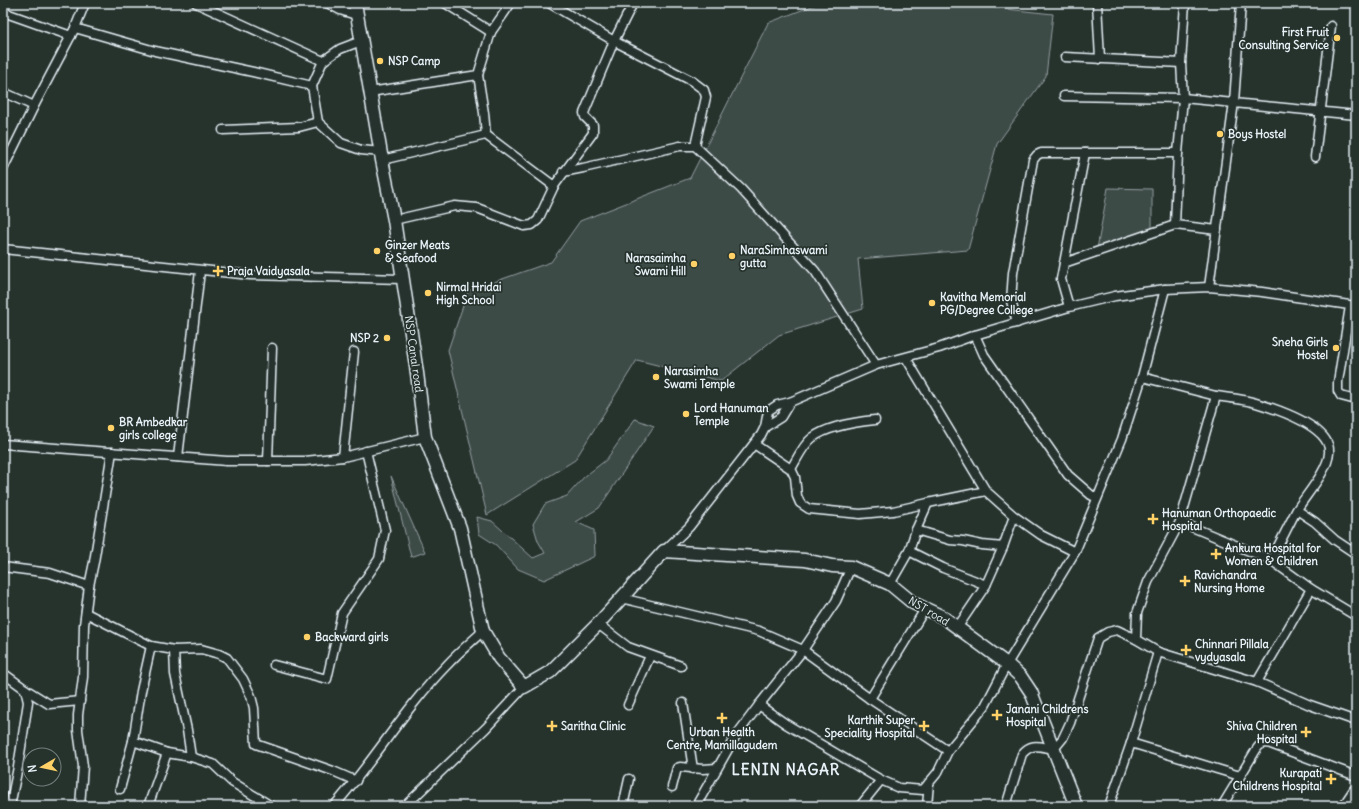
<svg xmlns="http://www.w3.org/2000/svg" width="1359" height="809" viewBox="0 0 1359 809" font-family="Delius,sans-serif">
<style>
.green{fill:#3e4b47;stroke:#939ea0}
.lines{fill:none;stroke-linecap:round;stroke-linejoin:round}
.street-casing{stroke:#e8f1f8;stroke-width:11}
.secondary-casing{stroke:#e8f1f8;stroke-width:15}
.primary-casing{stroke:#e8f1f8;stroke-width:16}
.street{stroke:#26332d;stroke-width:8}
.secondary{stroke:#26332d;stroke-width:12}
.primary{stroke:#26332d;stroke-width:13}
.poi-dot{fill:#ffd166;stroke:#26332d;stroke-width:1.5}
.labels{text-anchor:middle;stroke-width:3.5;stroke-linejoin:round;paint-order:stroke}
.poi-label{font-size:11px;font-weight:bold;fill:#e8f1f8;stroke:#26332d;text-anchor:start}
.street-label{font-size:11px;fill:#e8f1f8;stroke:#26332d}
.district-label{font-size:15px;font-weight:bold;letter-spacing:1px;fill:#e8f1f8;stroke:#26332d}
</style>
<rect width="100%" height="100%" fill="#26332d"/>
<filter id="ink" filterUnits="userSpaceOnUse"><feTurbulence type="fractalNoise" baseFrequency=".025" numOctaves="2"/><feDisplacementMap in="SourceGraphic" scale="8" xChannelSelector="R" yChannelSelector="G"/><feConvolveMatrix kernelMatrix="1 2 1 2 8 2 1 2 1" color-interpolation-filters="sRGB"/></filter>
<g filter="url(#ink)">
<g class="green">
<path d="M 820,3 L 950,3 L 1053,14 L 1046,76 L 997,144 L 968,250 L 858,259 L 863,309 L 779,335 L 721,381 L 637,360 L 575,460 L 487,515 L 448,350 L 468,291 L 551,262 L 580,221 L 690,178 L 768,23 Z"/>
<path d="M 1108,188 L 1152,189 L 1152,228 L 1097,249 Z"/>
<path d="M 635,419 L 654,426 L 599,508 L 576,522 L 594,530 L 595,556 L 544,580 L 518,569 L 496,545 L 479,534 L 477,517 L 492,521 L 533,558 L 545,553 L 538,541 L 533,524 L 545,504 L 567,496 L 584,477 L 606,460 Z"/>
<path d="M 391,476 L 425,552 L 411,557 Z"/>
</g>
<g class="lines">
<g class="street-casing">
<g id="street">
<path d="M 196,3 L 323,61"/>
<path d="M 327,3 L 340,10 L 356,15"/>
<path d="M 445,3 L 491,32"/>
<path d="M 549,3 L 614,41 L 692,81 L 704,90 L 706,97 L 695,146"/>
<path d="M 1097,3 L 1100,59"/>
<path d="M 3,12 L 71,36"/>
<path d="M 75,28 L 155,51 L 253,72 L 312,86"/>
<path d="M 361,41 L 340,49 L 323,61 L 312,86 L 318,122 L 341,143 L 361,150 L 381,152"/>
<path d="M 1065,57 L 1181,63"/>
<path d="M 478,75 L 484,113 L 486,135"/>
<path d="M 3,92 L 34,106"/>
<path d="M 370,92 L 478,75 L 491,32 L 511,3"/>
<path d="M 1064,96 L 1183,98 L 1356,115"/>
<path d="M 223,130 L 299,127 L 318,122"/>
<path d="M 1315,157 L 1331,26"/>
<path d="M 382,160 L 486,135 L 554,186"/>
<path d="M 3,169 L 34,106 L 75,28 L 85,3"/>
<path d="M 563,172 L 583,168 L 680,146 L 695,146 L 741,189 L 815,271 L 876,365"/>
<path d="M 394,220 L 455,206 L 477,208 L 524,226 L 532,225 L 538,220 L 554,186 L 593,133 L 593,125 L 585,117 L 584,113 L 614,41 L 633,3"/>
<path d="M 1175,225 L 1178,153 L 1183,98 L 1181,63 L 1185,3"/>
<path d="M 3,249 L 250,275 L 402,279"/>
<path d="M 1064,263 L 1175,225 L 1217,230"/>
<path d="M 1209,287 L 1234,102 L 1241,3"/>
<path d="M 1350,306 L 1338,382 L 1338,391 L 1341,396 L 1356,400"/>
<path d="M 1069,307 L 1061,279 L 1085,153"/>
<path d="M 1017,323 L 1011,301 L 1013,273 L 1033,160 L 1037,155 L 1041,153 L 1178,153"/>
<path d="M 975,335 L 984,355 L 1068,475 L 1091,495 L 1097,498"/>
<path d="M 906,358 L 986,491 L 1014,516 L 1041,535 L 1075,552"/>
<path d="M 1142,377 L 1216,396 L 1180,522 L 1271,560 L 1311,589 L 1356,616"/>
<path d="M 1216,396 C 1229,398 1243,399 1256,403 C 1276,409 1332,427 1329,453 C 1328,471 1305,496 1296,511 C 1288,527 1279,544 1271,560"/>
<path d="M 765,427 L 781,417 L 790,402"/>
<path d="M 3,444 L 227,461 L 305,461 L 343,457 L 425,437"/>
<path d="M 754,444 L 791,469 L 795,477 L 797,496 L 800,503 L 809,509 L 860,514 L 893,511 L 928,503"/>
<path d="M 178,457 L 200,271"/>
<path d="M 343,457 L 354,352"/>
<path d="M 268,461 L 272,348"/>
<path d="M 791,469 C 797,459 803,445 812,438 C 828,426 855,422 875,420"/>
<path d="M 1297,510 L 1315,522 L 1335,540 L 1356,554"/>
<path d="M 916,530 L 950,540 L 963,541 L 982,545 L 1003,547"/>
<path d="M 664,551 L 689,527 L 761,435 L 765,427 L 768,411 L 777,405 L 790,402 L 876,365 L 939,348 L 975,335 L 1069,307 L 1115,296 L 1165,289 L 1209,287 L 1262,292 L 1356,306"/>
<path d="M 909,551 L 943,568 L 986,585"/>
<path d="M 3,567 L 50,573 L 89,586"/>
<path d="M 890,584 L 909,551 L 916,530 L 928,503 L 986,491"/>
<path d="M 621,598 L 759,631 L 803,650 L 870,699 L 948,751"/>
<path d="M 86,613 L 151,646 L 174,650 L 201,649 L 219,654 L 227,658 L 243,679 L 251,696 L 254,708 L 256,744 L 333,771 L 356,781"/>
<path d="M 598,624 L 628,647 L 681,666"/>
<path d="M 957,628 L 986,585 L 1003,547 L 1014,516"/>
<path d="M 1136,639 L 1137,613 L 1148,582 L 1180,522"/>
<path d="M 174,650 L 175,674 L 187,730 L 191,757"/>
<path d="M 274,665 L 327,679 L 342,613 L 379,559 L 385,530 L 366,451"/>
<path d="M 3,673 L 25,689 L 28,702 L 18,767 L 10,806"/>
<path d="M 1257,682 L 1311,589"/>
<path d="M 25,689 L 49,704 L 80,701"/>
<path d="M 870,699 L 925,609"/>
<path d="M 683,703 L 693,769"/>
<path d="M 628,705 L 650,656"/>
<path d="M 759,705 L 803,650 L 836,601 L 851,567"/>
<path d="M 133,741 L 167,753 L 148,806"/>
<path d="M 1131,743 L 1240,776"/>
<path d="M 167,753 L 191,757 L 213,764 L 232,782 L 271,806"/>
<path d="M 672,787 L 677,768 L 680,767 L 703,769 L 717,768"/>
<path d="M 120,789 L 133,741 L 141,691 L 151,646"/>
<path d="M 80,806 L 83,766 L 78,730 L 78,715 L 83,677 L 84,625 L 89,586 L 94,562 L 112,452"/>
<path d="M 334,806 C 374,761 405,708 447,665 C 458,653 471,642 483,631"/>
<path d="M 405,806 L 486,728 L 524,687"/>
<path d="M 623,806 L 629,779"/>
<path d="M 696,806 L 735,737 L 759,705 L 786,724 L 881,780 L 899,788 L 923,790 L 938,772 L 948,751 L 985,706 L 1007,664 L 1075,552 L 1122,439 L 1142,377 L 1165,289"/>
<path d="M 860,806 L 881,780"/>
<path d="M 927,806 L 929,783"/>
<path d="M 1006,806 L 1022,754 C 1032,742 1040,747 1054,749 L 1063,738 L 1070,723 L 1098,638 L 1108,632 L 1117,630 L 1136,639 L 1158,652 L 1257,682 L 1310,705 L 1356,721"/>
<path d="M 1109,806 L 1131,743 L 1158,652"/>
<path d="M 1222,806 L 1256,750 C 1259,745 1262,743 1268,743 L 1356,776"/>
</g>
</g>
<g class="secondary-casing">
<path id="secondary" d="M 355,3 L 382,160 L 394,220 L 417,373 L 425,437 L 460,528 L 483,631 L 499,658 L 524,687 L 550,672 L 598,624 L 664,551 L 805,560 L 832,566 L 851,567 L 890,584 L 913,603 L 943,617 L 1007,664 L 1021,677 L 1031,692 L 1076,806"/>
</g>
<g class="primary-casing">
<path id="primary" d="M 1346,806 L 1356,791"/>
</g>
<use href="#street" class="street"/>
<use href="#secondary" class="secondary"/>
<use href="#primary" class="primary"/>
</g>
</g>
<g class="poi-dot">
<circle cx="1337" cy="38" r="4"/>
<circle cx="380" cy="61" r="4"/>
<circle cx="1220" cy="134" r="4"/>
<circle cx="377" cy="251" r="4"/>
<circle cx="732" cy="256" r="4"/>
<circle cx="694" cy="264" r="4"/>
<path d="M216 265h4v4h4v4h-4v4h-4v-4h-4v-4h4z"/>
<circle cx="428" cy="293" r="4"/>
<circle cx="932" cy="303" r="4"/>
<circle cx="387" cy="338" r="4"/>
<circle cx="1336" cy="348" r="4"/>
<circle cx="656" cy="377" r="4"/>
<circle cx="686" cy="414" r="4"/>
<circle cx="111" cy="428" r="4"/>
<path d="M1151 513h4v4h4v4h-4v4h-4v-4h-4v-4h4z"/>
<path d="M1214 548h4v4h4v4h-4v4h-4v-4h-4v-4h4z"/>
<path d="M1183 575h4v4h4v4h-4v4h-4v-4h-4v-4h4z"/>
<circle cx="307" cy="637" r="4"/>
<path d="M1184 644h4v4h4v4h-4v4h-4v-4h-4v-4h4z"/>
<path d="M995 709h4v4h4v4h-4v4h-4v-4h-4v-4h4z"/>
<path d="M720 712h4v4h4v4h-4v4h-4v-4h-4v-4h4z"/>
<path d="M550 720h4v4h4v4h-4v4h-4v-4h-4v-4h4z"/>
<path d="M922 720h4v4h4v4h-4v4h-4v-4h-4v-4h4z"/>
<path d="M1304 726h4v4h4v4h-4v4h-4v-4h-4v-4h4z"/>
<path d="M1329 773h4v4h4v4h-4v4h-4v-4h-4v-4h4z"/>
</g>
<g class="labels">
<g class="poi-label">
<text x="1329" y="36" text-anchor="end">First Fruit<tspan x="1329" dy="13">Consulting Service</tspan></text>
<text x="388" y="65">NSP Camp</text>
<text x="1228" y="138">Boys Hostel</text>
<text x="385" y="249">Ginzer Meats<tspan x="385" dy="13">&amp; Seafood</tspan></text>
<text x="740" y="254">NaraSimhaswami<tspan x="740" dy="13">gutta</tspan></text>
<text x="686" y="262" text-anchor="end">Narasaimha<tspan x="686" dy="13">Swami Hill</tspan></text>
<text x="227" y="275">Praja Vaidyasala</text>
<text x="436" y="291">Nirmal Hridai<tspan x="436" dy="13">High School</tspan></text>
<text x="940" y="301">Kavitha Memorial<tspan x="940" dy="13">PG/Degree College</tspan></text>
<text x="379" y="342" text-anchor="end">NSP 2</text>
<text x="1328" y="346" text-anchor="end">Sneha Girls<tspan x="1328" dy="13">Hostel</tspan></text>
<text x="664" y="375">Narasimha<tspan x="664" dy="13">Swami Temple</tspan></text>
<text x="694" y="412">Lord Hanuman<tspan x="694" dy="13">Temple</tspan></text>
<text x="119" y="426">BR Ambedkar<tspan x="119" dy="13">girls college</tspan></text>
<text x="1162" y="517">Hanuman Orthopaedic<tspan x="1162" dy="13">Hospital</tspan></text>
<text x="1225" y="552">Ankura Hospital for<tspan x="1225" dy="13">Women &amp; Children</tspan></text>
<text x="1194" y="579">Ravichandra<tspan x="1194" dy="13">Nursing Home</tspan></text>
<text x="315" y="641">Backward girls</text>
<text x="1195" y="648">Chinnari Pillala<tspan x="1195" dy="13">vydyasala</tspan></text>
<text x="1006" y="713">Janani Childrens<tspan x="1006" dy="13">Hospital</tspan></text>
<text x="915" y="724" text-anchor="end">Karthik Super<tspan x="915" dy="13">Speciality Hospital</tspan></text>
<text x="561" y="730">Saritha Clinic</text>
<text x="1297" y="730" text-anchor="end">Shiva Children<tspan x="1297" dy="13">Hospital</tspan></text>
<text x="722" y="736" text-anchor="middle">Urban Health<tspan x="722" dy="13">Centre, Mamillagudem</tspan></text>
<text x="1322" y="777" text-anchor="end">Kurapati<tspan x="1322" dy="13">Childrens Hospital</tspan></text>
</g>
<g class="street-label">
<text transform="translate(414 354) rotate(82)" y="4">NSP Canal road</text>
<text transform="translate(929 611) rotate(31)" y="4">NST road</text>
</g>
<g class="district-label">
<text x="786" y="775">LENIN NAGAR</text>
</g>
</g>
<rect width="1359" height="809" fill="none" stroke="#26332d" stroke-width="16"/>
<rect x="8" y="8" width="1343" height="793" fill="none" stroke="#e8f1f8" stroke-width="1.5" filter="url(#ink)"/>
<g transform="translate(42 767) rotate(261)"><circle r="19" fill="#26332d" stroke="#747f7e"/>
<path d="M0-3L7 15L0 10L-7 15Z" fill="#ffd166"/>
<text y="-6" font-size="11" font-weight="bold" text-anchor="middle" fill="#e8f1f8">N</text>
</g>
</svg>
